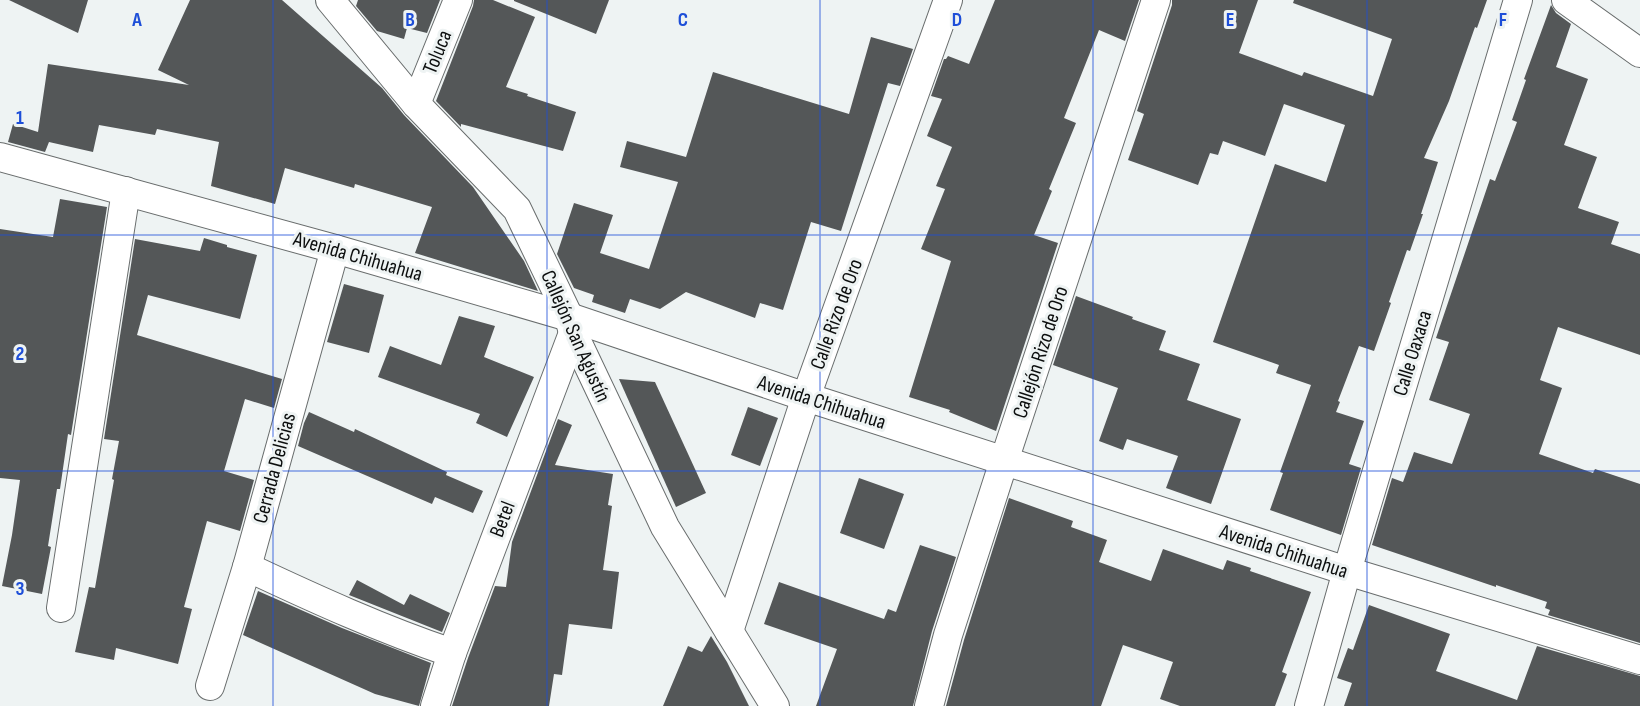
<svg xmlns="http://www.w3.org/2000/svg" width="1640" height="706" viewBox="0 0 1640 706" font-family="'Sofia Sans Condensed',sans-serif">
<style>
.building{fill:#545758}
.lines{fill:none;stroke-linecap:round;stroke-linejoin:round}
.minor-casing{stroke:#696d6d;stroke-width:30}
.minor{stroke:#fff;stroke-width:28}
.grid{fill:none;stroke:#1d4ed8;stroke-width:1.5;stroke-opacity:0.55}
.labels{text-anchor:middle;stroke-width:6;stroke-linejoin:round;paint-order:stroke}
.street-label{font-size:21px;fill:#0c0e0e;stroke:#eef3f3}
.grid-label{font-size:20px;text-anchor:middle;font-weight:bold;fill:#1d4ed8;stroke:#eef3f3;stroke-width:6;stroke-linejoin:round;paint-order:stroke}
</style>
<rect width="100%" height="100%" fill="#eef3f3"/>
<g class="building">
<path d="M 9,0 L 88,0 L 78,33 Z"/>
<path d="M 190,0 L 282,0 L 382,88 L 404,115 L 473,187 L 524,261 L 538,291 L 415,253 L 432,207 L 355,184 L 354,188 L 285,168 L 275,204 L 211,186 L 219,142 L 157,129 L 155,135 L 99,125 L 93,152 L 49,142 L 45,152 L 8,142 L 13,124 L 38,132 L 48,64 L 189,85 L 158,70 Z"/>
<path d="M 358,0 L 440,0 L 427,33 L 407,28 L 404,39 L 377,31 L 356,6 Z"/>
<path d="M 474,0 L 493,0 L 535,17 L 506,87 L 528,94 L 527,96 L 576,112 L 563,151 L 461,124 L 461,127 L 436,101 L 473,6 Z"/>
<path d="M 514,0 L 609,0 L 596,34 L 514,1 Z"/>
<path d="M 995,0 L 1139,0 L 1125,41 L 1099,30 L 1064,118 L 1076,123 L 1049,189 L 1052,191 L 1034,235 L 1058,243 L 996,431 L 949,412 L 950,410 L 909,397 L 951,261 L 921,249 L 945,189 L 936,186 L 952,147 L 927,136 L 942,99 L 931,96 L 944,59 L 946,59 L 948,56 L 969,64 Z"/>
<path d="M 1172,0 L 1258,0 L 1239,53 L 1302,76 L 1304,72 L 1373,96 L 1392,39 L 1293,3 L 1294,0 L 1487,0 L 1477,28 L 1475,27 L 1449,101 L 1424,158 L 1438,162 L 1421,214 L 1423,214 L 1410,251 L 1407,250 L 1389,302 L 1391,303 L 1374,351 L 1359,346 L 1338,401 L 1340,402 L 1336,412 L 1364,421 L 1349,464 L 1361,468 L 1341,535 L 1270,510 L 1283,473 L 1280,472 L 1311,385 L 1276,373 L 1279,365 L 1213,342 L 1275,164 L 1326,182 L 1345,125 L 1284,104 L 1265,156 L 1223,141 L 1218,155 L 1210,153 L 1198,185 L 1128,160 L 1144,114 L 1137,111 L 1172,5 Z"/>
<path d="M 1551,5 L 1556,13 L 1571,24 L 1556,67 L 1588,79 L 1564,145 L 1597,157 L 1578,208 L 1619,222 L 1611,244 L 1640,254 L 1640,355 L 1558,327 L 1540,380 L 1562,388 L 1539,454 L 1593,473 L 1595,469 L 1640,484 L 1640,643 L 1548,615 L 1550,610 L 1545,608 L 1547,602 L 1496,585 L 1496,587 L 1372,545 L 1392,478 L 1403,482 L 1414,452 L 1452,464 L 1470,414 L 1429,400 L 1449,342 L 1436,338 L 1490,179 L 1495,181 L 1517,122 L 1512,120 L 1526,80 L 1524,79 Z"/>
<path d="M 871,37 L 913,49 L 900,86 L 888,83 L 841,231 L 811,222 L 783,310 L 760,303 L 755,318 L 686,292 L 660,309 L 630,299 L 625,313 L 592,302 L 594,295 L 574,288 L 557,254 L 574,203 L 613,215 L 600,253 L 649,269 L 678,182 L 620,167 L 627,141 L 686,157 L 713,72 L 849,114 Z"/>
<path d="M 60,199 L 107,207 L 71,435 L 68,434 L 60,489 L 57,489 L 48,546 L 51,547 L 42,594 L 2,586 L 12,535 L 20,480 L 0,478 L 0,229 L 53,237 Z"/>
<path d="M 204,238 L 227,245 L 227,247 L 257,255 L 240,319 L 148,295 L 137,335 L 282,379 L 274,408 L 245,399 L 224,471 L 254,480 L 240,531 L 207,521 L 184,607 L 192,609 L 178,664 L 116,648 L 114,660 L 75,652 L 89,587 L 95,588 L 114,480 L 112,479 L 119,441 L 104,439 L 135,239 L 200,251 Z"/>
<path d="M 344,284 L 384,295 L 369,353 L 327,342 Z"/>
<path d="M 1076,296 L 1133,317 L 1132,319 L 1166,331 L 1159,350 L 1200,364 L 1187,400 L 1241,419 L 1211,504 L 1166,488 L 1178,456 L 1127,439 L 1123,450 L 1099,441 L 1118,388 L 1053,365 Z"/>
<path d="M 459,316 L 495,326 L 484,357 L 534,377 L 507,437 L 476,423 L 480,414 L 378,377 L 390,346 L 441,365 Z"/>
<path d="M 619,379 L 655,382 L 706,493 L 676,507 Z"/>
<path d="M 748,407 L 778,418 L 760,466 L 731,455 Z"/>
<path d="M 309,412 L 354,432 L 355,429 L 447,472 L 446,475 L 483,491 L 473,513 L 435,497 L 432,504 L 298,446 L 304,423 Z"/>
<path d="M 558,419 L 572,425 L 555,465 L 613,474 L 608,505 L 612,506 L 603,570 L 619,572 L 612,629 L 569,624 L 562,675 L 554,674 L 549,706 L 452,706 L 468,658 L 495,586 L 506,587 L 512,542 Z"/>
<path d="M 859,478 L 904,494 L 884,549 L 840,533 Z"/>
<path d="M 1009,498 L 1073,521 L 1071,527 L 1107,540 L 1099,562 L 1151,581 L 1163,549 L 1223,570 L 1227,560 L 1251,568 L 1250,571 L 1311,592 L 1282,672 L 1287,674 L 1275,706 L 1180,706 L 1160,699 L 1173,662 L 1123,645 L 1101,706 L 946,706 L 964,640 Z"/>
<path d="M 920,545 L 956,557 L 932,631 L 913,706 L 816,706 L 837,649 L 764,624 L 779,582 L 884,619 L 888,609 L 896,612 Z"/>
<path d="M 357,580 L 404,605 L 410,594 L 450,613 L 442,632 L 349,595 Z"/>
<path d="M 258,591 L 342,628 L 431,663 L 419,706 L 375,694 L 243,635 Z"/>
<path d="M 1369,605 L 1450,634 L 1436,671 L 1517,700 L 1537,646 L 1640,676 L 1640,706 L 1344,706 L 1352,683 L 1337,678 L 1348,648 L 1353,650 Z"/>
<path d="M 711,636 L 727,662 L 749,706 L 663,706 L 688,646 L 702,652 Z"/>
</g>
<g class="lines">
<g class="minor-casing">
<g id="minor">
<path d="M 330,0 L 416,104 L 517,209 L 569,317 L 573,333 L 665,527 L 775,706"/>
<path d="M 1566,0 L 1640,53"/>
<path d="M 416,104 L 458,0"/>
<path d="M 0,157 L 335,249 L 569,317 L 806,397 L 1347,571 L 1640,660"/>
<path d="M 247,567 C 315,599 381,629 452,653"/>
<path d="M 61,608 L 126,191"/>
<path d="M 729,631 L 806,397 L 948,0"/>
<path d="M 210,686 L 247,567 L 335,249"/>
<path d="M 435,706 L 452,653 L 573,333"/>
<path d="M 929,706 L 948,635 L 1004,461 L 1156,0"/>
<path d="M 1309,706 L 1347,571 L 1518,0"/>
</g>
</g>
<use href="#minor" class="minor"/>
</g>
<path class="grid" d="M 273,0 L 273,706M 547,0 L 547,706M 820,0 L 820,706M 1093,0 L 1093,706M 1367,0 L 1367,706M 0,235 L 1640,235M 0,471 L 1640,471"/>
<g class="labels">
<g class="street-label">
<text transform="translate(437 52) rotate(-68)" y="7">Toluca</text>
<text transform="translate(358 256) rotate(16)" y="7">Avenida Chihuahua</text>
<text transform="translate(836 314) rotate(-70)" y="7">Calle Rizo de Oro</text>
<text transform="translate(576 336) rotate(66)" y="7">Callejón San Agustín</text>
<text transform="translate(1040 352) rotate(-72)" y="7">Callejón Rizo de Oro</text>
<text transform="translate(1412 353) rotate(-73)" y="7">Calle Oaxaca</text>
<text transform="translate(822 402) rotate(18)" y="7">Avenida Chihuahua</text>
<text transform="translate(274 468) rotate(-75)" y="7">Cerrada Delicias</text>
<text transform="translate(502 519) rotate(-69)" y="7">Betel</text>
<text transform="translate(1284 551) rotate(18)" y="7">Avenida Chihuahua</text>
</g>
</g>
<g class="grid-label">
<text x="137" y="26">A</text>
<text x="410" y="26">B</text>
<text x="683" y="26">C</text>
<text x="957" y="26">D</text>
<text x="1230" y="26">E</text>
<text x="1503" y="26">F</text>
<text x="20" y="124">1</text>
<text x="20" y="360">2</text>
<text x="20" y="595">3</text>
</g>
</svg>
